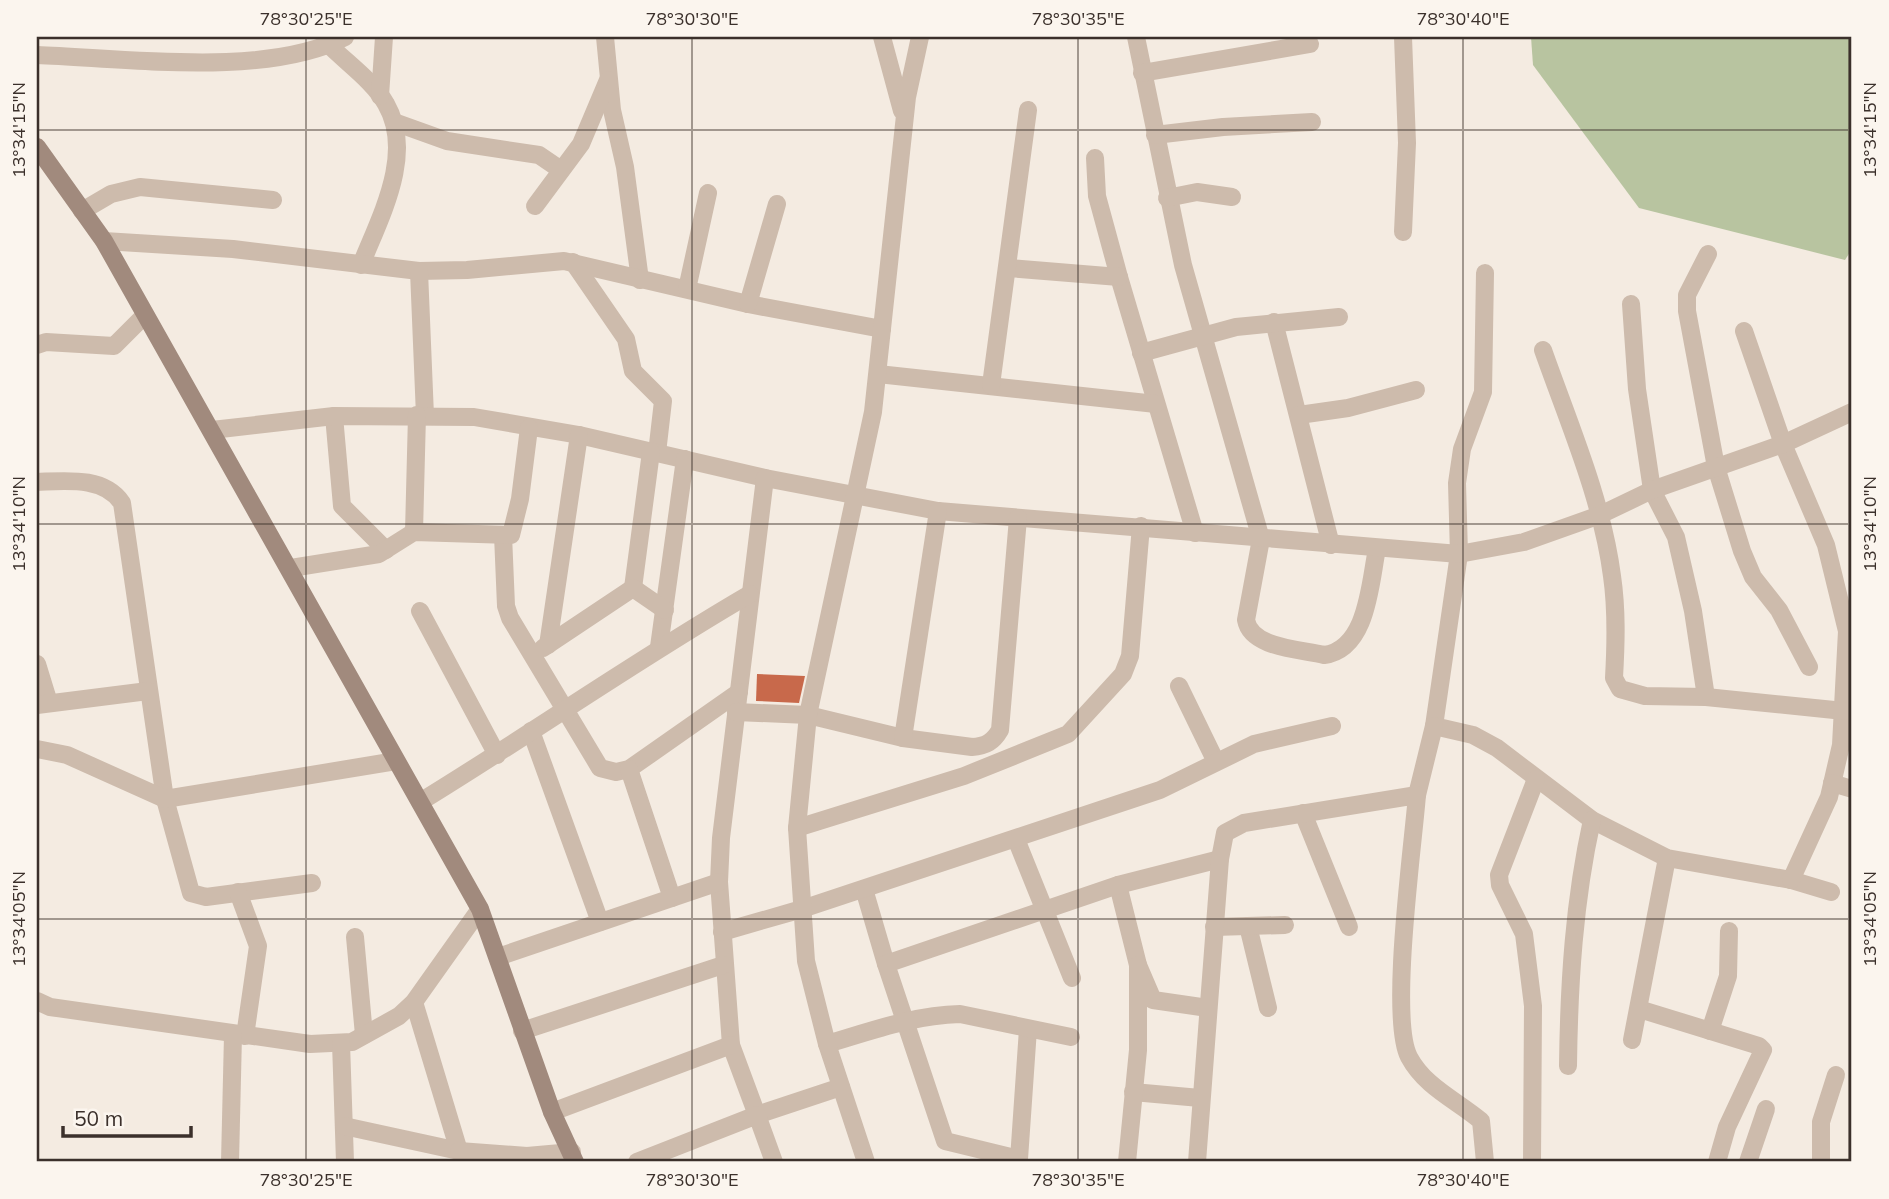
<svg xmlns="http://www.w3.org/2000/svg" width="1889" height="1199" viewBox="0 0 1889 1199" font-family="Mulish,sans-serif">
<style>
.green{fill:#b8c4a0}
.building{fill:#c8694b}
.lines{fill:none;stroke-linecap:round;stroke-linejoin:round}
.street{stroke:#cdbbac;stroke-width:18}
.secondary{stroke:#a18a7d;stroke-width:18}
.ticks{fill:none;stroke:#3b302b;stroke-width:2;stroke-opacity:0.45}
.neatline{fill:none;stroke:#3b302b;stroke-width:2.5}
.ticks-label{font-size:18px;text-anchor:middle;fill:#3b302b}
</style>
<rect width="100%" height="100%" fill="#f4ebe1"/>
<path class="green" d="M 1531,37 L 1852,37 L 1852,249 L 1845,260 L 1639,208 L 1533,65 Z"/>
<path class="building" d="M 757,674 L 805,676 L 799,703 L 756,701 Z"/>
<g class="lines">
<g class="street">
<path d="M 605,37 L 612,110 L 625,167 L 640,280"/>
<path d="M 882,37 L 902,111"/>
<path d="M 1136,37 L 1183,265 L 1261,539 L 1246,620 C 1251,648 1299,649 1324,655 C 1368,649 1370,582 1377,549"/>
<path d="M 1403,37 L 1407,143 L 1403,232"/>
<path d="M 329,45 C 347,63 374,82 386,104 C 415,154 380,217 361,265"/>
<path d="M 37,55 C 124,58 267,78 345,37"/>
<path d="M 1142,73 L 1310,44"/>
<path d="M 380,96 L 384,37"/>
<path d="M 394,122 L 447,141 L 539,155 L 561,170"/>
<path d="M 1155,135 L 1223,127 L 1312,122"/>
<path d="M 1095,158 L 1097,196 L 1119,277 L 1195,533"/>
<path d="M 1167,198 L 1197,192 L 1232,197"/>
<path d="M 535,206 L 581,144 L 608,80"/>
<path d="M 82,211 L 111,194 L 140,187 L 273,200"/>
<path d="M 104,241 L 233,249 L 419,271 L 467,270 L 564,261 L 748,304 L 882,329"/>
<path d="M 1708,254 L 1687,295 L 1687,311 L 1716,467 L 1742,551 L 1753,577 L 1779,610 L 1809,667"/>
<path d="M 573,262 L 626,339 L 633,371 L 663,401 L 657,453"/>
<path d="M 1008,268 L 1119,277"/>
<path d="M 419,271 L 425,416"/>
<path d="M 1485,273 L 1483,392 L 1462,449 L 1457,483 L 1459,554 L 1434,726 L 1473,735 L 1497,748 L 1592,820 L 1667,858 L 1791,880 L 1831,892"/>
<path d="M 687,289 L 708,193"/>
<path d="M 748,304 L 777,204"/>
<path d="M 1631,304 L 1637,389 L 1652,490 L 1676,537 L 1693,611 L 1706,697"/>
<path d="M 1274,322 L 1331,545"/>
<path d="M 1744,331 L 1783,444 L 1826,545 L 1847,631 L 1841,745 L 1829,797 L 1791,880"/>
<path d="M 37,345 L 46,342 L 114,346 L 144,316"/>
<path d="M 1543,350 C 1569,424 1602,499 1612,576 C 1617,610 1616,643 1614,678 L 1620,689 L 1645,696 L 1706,697 L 1844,711"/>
<path d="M 1141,353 L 1236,327 L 1339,317"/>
<path d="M 878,374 L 1156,404"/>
<path d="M 991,385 L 1028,110"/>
<path d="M 1299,415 L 1348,408 L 1416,390"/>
<path d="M 334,416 L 342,506 L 386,550"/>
<path d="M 212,430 L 334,416 L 474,417 L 579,435 L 765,478 L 938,511 L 1459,554 L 1524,542 L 1600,515 L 1652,490 L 1783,444 L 1852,412"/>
<path d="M 765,478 L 721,838 L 719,882 L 731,1045 L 757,1115 L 841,1087"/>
<path d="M 37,482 C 65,481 104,476 122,503 L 165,799 L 191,893 L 206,897 L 312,883"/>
<path d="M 414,532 L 417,415"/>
<path d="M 503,535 L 506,606 L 510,618 L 600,768 L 616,772 L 629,769 L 739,692"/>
<path d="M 291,568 L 379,554 L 414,532 L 511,535 L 520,499 L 529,428"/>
<path d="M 633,588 L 651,452"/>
<path d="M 420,611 L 497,755"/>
<path d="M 548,645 L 579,435"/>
<path d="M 659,647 L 685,459"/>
<path d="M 543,648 L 633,588 L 665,610"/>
<path d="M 37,664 L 49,703"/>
<path d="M 1179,686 L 1216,762"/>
<path d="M 37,705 L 148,691"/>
<path d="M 736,712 L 808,715 L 903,738 L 972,747 C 986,746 993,742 1000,730 L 1018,518"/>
<path d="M 531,731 L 600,922"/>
<path d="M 903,738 L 938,511"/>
<path d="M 37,749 L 67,755 L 165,799 L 396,761"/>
<path d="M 629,769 L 672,898"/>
<path d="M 1832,783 L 1852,789"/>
<path d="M 1417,795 L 1434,726"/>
<path d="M 420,802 C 531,734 638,659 750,594"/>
<path d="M 1303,813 L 1349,927"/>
<path d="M 797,828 L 964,776 L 1068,734 L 1123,674 L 1130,656 L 1141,526"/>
<path d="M 1016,839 L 1072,978"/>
<path d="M 1118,885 L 1138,965 L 1153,1000 L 1208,1008"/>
<path d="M 864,889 L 886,964"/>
<path d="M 238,892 L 258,946 L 245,1036"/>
<path d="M 1248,926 L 1268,1008"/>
<path d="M 1214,927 L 1285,925"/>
<path d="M 722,932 L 802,909 L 1160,790 L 1254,744 L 1332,726"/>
<path d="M 355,937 L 364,1035"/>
<path d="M 498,957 L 719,882"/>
<path d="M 37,1001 L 50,1007 L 310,1044 L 352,1042 L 399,1016 L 414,1002 L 480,909"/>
<path d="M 1639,1009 L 1759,1046 L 1763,1050 L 1727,1127 L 1717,1162"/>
<path d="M 1028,1029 L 1019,1159 L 945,1141 L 886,964 L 1118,885 L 1220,859"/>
<path d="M 522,1031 L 723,965"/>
<path d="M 1710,1031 L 1728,976 L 1729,931"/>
<path d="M 1632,1040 L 1667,858"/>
<path d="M 341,1043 L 345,1162"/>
<path d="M 827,1044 C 871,1031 914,1015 960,1014 L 1071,1037"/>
<path d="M 1568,1066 C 1569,983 1574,901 1592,820"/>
<path d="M 1133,1092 L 1200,1098"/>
<path d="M 552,1112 L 731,1045"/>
<path d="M 344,1126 L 459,1151 L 414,1002"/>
<path d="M 459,1151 L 527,1156 L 572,1152"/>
<path d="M 230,1162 L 233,1035"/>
<path d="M 637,1162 L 757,1115 L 774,1162"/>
<path d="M 866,1162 L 827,1044 L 806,961 L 797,828 L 808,715 L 873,412 L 907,97 L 920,37"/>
<path d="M 1127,1162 L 1138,1050 L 1138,965"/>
<path d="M 1197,1162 L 1220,859 L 1225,833 L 1244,823 L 1417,795 C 1413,846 1389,1018 1409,1057 C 1425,1087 1456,1100 1481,1121 L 1485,1162"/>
<path d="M 1532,1162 L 1533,1006 L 1524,934 L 1500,885 L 1499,875 L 1536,779"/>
<path d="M 1748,1162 L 1766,1109"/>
<path d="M 1821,1162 L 1821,1122 L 1836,1075"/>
</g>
<path class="secondary" d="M 37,147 L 104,241 L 480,909 L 552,1112 L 575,1162"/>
</g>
<path class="ticks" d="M 306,37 L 306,1162M 692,37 L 692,1162M 1078,37 L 1078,1162M 1463,37 L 1463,1162M 1849,37 L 1849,1162M 37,130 L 1852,130M 37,524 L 1852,524M 37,919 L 1852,919"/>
<rect width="1889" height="1199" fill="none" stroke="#fbf5ee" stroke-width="77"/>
<path d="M63 1126v10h128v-10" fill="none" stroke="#3b302b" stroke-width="3.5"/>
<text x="74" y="1126" font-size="21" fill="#3b302b" stroke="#fbf5ee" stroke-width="5" paint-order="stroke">50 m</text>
<rect x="38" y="38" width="1812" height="1122" class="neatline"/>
<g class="ticks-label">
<text x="306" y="25">78°30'25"E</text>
<text x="692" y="25">78°30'30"E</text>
<text x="1078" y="25">78°30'35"E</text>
<text x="1463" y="25">78°30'40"E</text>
<text transform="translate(19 130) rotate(-90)" y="6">13°34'15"N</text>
<text transform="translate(1870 130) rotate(-90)" y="6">13°34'15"N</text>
<text transform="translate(19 524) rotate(-90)" y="6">13°34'10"N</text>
<text transform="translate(1870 524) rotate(-90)" y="6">13°34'10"N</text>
<text transform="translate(19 919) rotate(-90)" y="6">13°34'05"N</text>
<text transform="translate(1870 919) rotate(-90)" y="6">13°34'05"N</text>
<text x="306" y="1186">78°30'25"E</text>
<text x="692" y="1186">78°30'30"E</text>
<text x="1078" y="1186">78°30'35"E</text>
<text x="1463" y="1186">78°30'40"E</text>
</g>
</svg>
